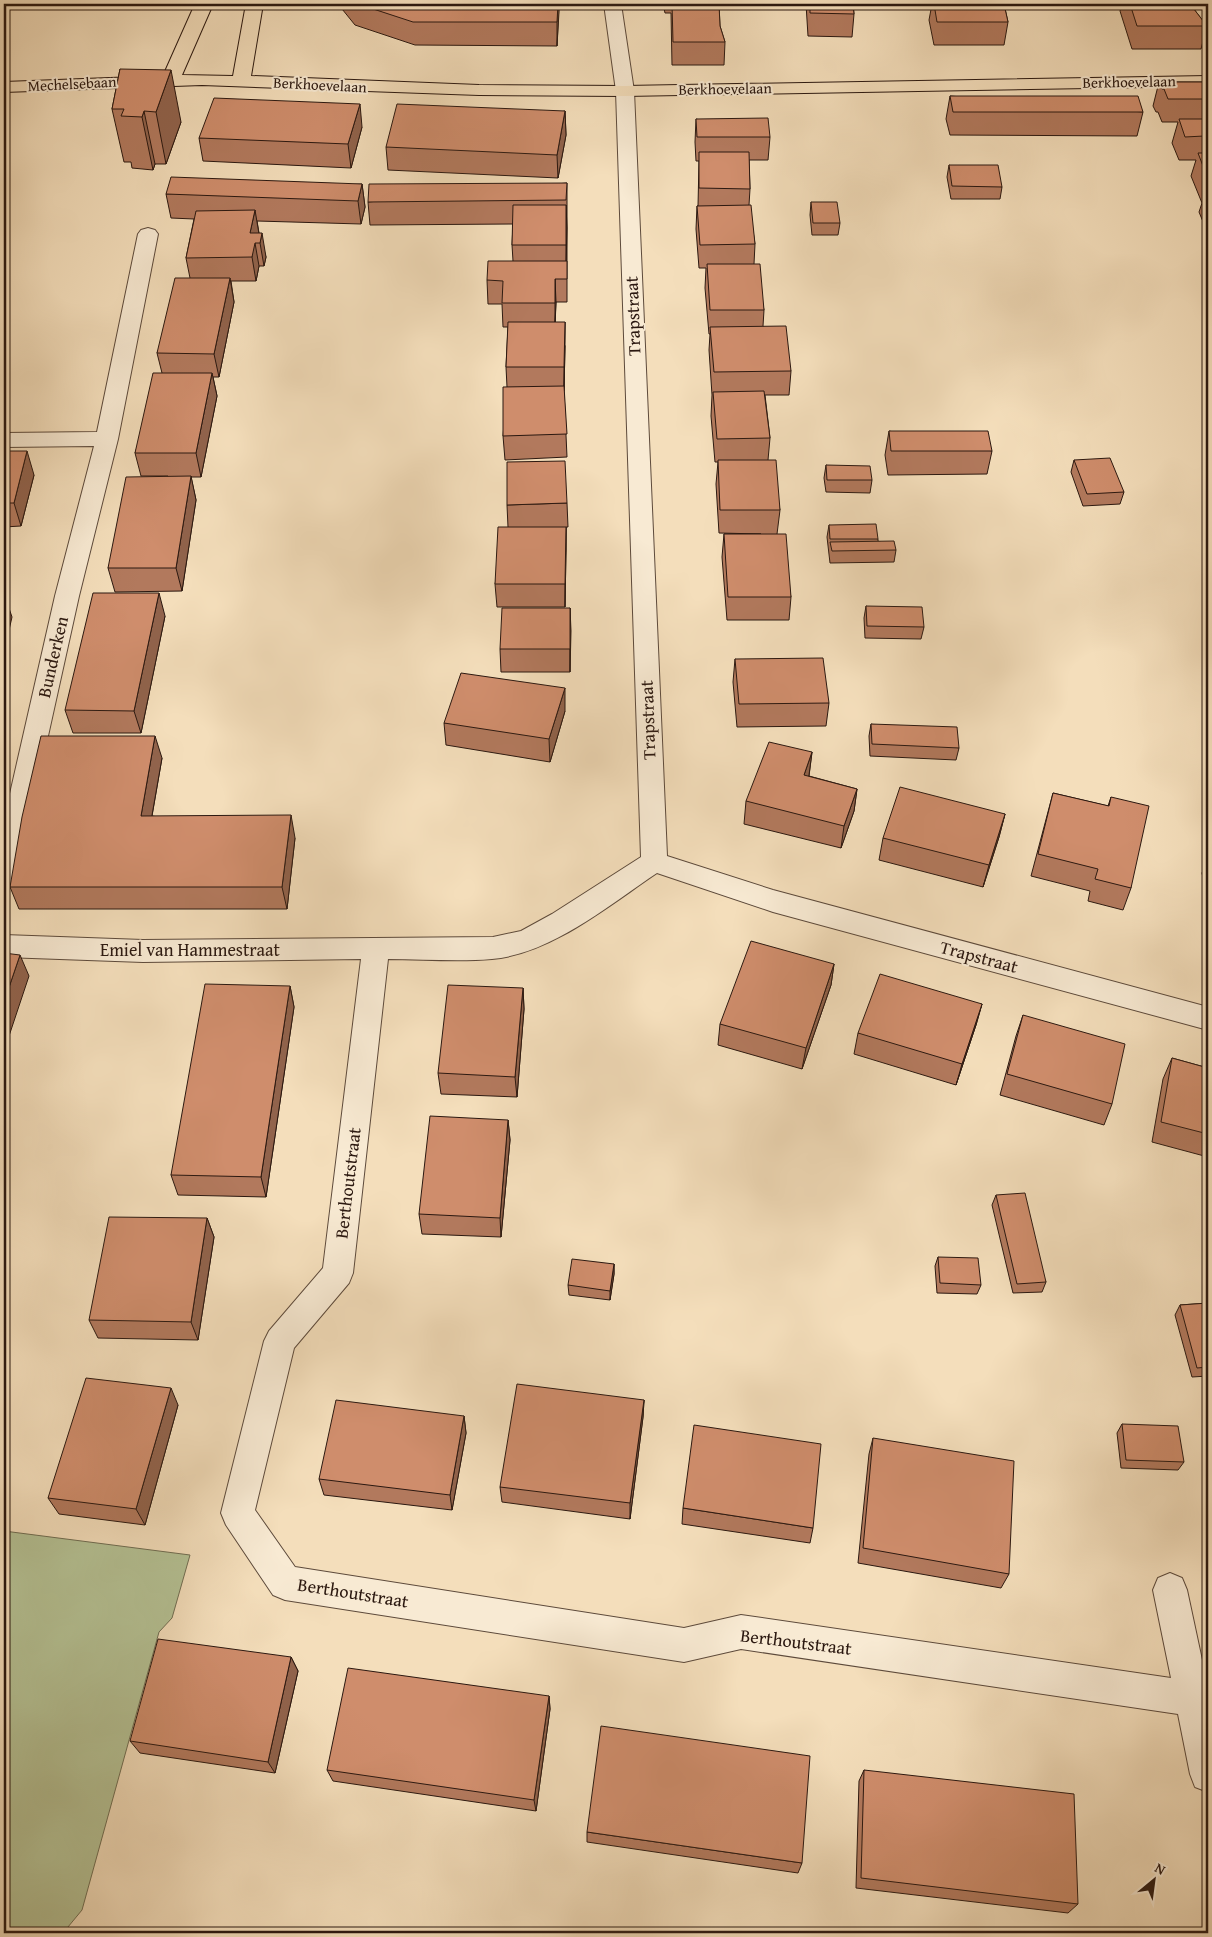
<svg xmlns="http://www.w3.org/2000/svg" width="1212" height="1937" viewBox="0 0 1212 1937" font-family="'Gentium Book Plus',serif">
<style>
.green{fill:#b5c295;stroke:#706d52}
.lines{fill:none;stroke-linecap:round;stroke-linejoin:round}
.minor-casing{stroke:#5d4a3b;stroke-width:2}
.major-casing{stroke:#2b1810;stroke-width:2}
.minor{fill:#f8ead3;fill-rule:evenodd}
.major{fill:#f4debb;fill-rule:evenodd}
.wall{fill:#b2795d;stroke:#2b1810}
.shaded-wall{fill:#91634c;stroke:#2b1810}
.building{fill:#cf8d6c;stroke:#2b1810}
.labels{text-anchor:middle;stroke-width:4;stroke-linejoin:round;paint-order:stroke}
.far-street-label{font-size:15px;fill:#2b1810;stroke:#f8ead3}
.street-label{font-size:18px;fill:#2b1810;stroke:#f8ead3}
</style>
<rect width="100%" height="100%" fill="#f4debb"/>
<filter id="stains"><feTurbulence type="fractalNoise" baseFrequency=".004" numOctaves="4"/><feColorMatrix values="0 0 0 0 .2 0 0 0 0 .09 0 0 0 0 .02 0 0 0 .5 -.17"/></filter>
<radialGradient id="worn" r=".72"><stop offset=".6" stop-color="#630" stop-opacity="0"/><stop offset="1" stop-color="#630" stop-opacity=".3"/></radialGradient>
<path class="green" d="M 4,1531 L 190,1555 L 172,1618 L 159,1632 L 82,1910 L 63,1933 L 29,1933 L 4,1928 Z"/>
<g class="lines">
<g class="minor-casing">
<g id="minor">
<path d="M 604,4 L 621,4 L 634,91 L 667,856 L 773,890 L 1208,1007 L 1208,1030 L 773,912 L 657,873 C 609,905 551,954 492,959 C 458,962 423,959 388,959 L 353,1273 L 349,1283 L 294,1348 L 255,1510 L 295,1567 L 684,1628 L 741,1615 L 1171,1678 L 1153,1590 L 1158,1578 L 1170,1573 L 1182,1578 L 1187,1590 L 1208,1688 L 1208,1792 L 1195,1787 L 1190,1774 L 1178,1714 L 741,1649 L 684,1662 L 285,1600 L 273,1595 L 226,1525 L 221,1513 L 264,1341 L 269,1331 L 323,1268 L 361,959 L 143,962 L 4,957 L 4,935 L 143,940 L 493,937 L 521,931 L 552,914 L 641,857 L 616,91 Z"/>
<path d="M 148,228 L 155,230 L 158,234 L 118,439 L 79,596 L 17,876 L 13,883 L 4,886 L 4,820 L 55,596 L 94,446 L 4,447 L 4,433 L 97,432 L 138,234 L 141,230 Z"/>
</g>
</g>
<g class="major-casing">
<path id="major" d="M 195,4 L 213,4 L 182,75 L 233,76 L 246,4 L 263,4 L 251,76 L 479,85 L 625,86 L 1208,76 L 1208,86 L 625,96 L 479,95 L 202,85 L 4,92 L 4,82 L 163,76 Z"/>
</g>
<use href="#minor" class="minor"/>
<use href="#major" class="major"/>
</g>
<g class="wall">
<path d="M 338,4 L 559,4 L 557,46 L 415,45 L 355,25 Z"/>
<path d="M 663,4 L 719,4 L 720,26 L 725,42 L 724,65 L 672,65 L 671,13 L 665,13 Z"/>
<path d="M 806,4 L 853,4 L 854,14 L 852,37 L 808,36 Z"/>
<path d="M 932,4 L 1004,4 L 1008,22 L 1004,45 L 934,45 L 929,20 Z"/>
<path d="M 1122,4 L 1190,4 L 1207,26 L 1201,49 L 1132,49 L 1120,11 Z"/>
<path d="M 120,69 L 181,122 L 166,164 L 155,164 L 153,170 L 132,168 L 131,162 L 124,162 L 112,109 Z"/>
<path d="M 1159,82 L 1208,82 L 1208,229 L 1206,229 L 1199,212 L 1202,203 L 1191,176 L 1196,160 L 1179,160 L 1172,143 L 1178,122 L 1162,122 L 1158,112 L 1156,112 L 1153,106 Z"/>
<path d="M 950,96 L 1143,112 L 1137,136 L 950,135 L 946,119 Z"/>
<path d="M 565,111 L 566,135 L 558,178 L 388,170 L 386,147 Z"/>
<path d="M 696,119 L 770,137 L 768,160 L 749,160 L 750,189 L 749,205 L 755,244 L 754,264 L 764,310 L 763,326 L 791,371 L 789,395 L 765,395 L 770,438 L 768,460 L 780,510 L 777,534 L 791,597 L 789,620 L 727,620 L 722,557 L 724,534 L 761,534 L 719,533 L 716,484 L 718,462 L 715,462 L 711,416 L 712,395 L 709,350 L 710,334 L 709,334 L 705,288 L 706,268 L 699,268 L 696,229 L 697,206 L 698,206 L 699,161 L 696,161 L 695,142 Z"/>
<path d="M 362,127 L 351,168 L 203,161 L 199,138 Z"/>
<path d="M 949,165 L 1002,187 L 1000,199 L 951,199 L 947,177 Z"/>
<path d="M 567,183 L 567,302 L 556,302 L 555,322 L 565,346 L 564,391 L 567,457 L 505,460 L 503,436 L 507,387 L 506,367 L 508,327 L 503,327 L 502,304 L 488,304 L 487,280 L 513,261 L 512,245 L 513,224 L 370,225 L 368,202 Z"/>
<path d="M 362,184 L 365,207 L 361,224 L 257,221 L 259,233 L 266,257 L 264,266 L 259,266 L 256,281 L 231,281 L 234,302 L 219,377 L 213,377 L 217,396 L 201,477 L 191,477 L 196,500 L 182,591 L 115,592 L 108,568 L 168,476 L 141,476 L 135,453 L 162,373 L 157,353 L 190,278 L 186,258 L 194,219 L 171,218 L 166,194 Z"/>
<path d="M 811,202 L 840,223 L 838,235 L 812,235 L 810,215 Z"/>
<path d="M 889,431 L 992,451 L 987,474 L 888,475 L 885,455 Z"/>
<path d="M 4,451 L 34,475 L 21,526 L 4,527 Z"/>
<path d="M 1074,460 L 1124,492 L 1120,504 L 1083,506 L 1071,472 Z"/>
<path d="M 826,465 L 872,480 L 870,493 L 826,492 L 824,478 Z"/>
<path d="M 567,503 L 568,527 L 566,527 L 566,550 L 565,607 L 497,607 L 495,584 L 508,527 L 507,505 Z"/>
<path d="M 829,525 L 878,539 L 878,541 L 896,550 L 894,562 L 830,563 L 827,537 Z"/>
<path d="M 866,606 L 924,627 L 921,639 L 865,638 L 864,618 Z"/>
<path d="M 570,608 L 570,672 L 501,672 L 500,649 Z"/>
<path d="M 165,616 L 141,733 L 73,733 L 65,710 Z"/>
<path d="M 735,659 L 829,703 L 826,726 L 737,727 L 733,682 Z"/>
<path d="M 565,711 L 550,762 L 446,745 L 444,723 Z"/>
<path d="M 871,724 L 959,748 L 956,760 L 870,756 L 869,736 Z"/>
<path d="M 812,752 L 809,776 L 857,789 L 854,811 L 841,848 L 744,824 L 746,801 Z"/>
<path d="M 162,758 L 152,816 L 295,838 L 287,909 L 19,909 L 10,887 Z"/>
<path d="M 1053,793 L 1108,806 L 1111,797 L 1131,888 L 1123,910 L 1088,901 L 1090,891 L 1031,876 Z"/>
<path d="M 1005,814 L 999,837 L 983,887 L 879,860 L 883,838 Z"/>
<path d="M 1208,859 L 1208,901 L 1202,873 Z"/>
<path d="M 834,964 L 831,985 L 802,1069 L 718,1045 L 720,1024 Z"/>
<path d="M 290,986 L 294,1007 L 266,1197 L 178,1195 L 171,1175 Z"/>
<path d="M 523,988 L 524,1009 L 517,1097 L 441,1094 L 438,1073 Z"/>
<path d="M 982,1004 L 976,1025 L 956,1085 L 854,1054 L 858,1033 Z"/>
<path d="M 1023,1015 L 1112,1104 L 1104,1125 L 1000,1095 L 1016,1036 Z"/>
<path d="M 1172,1058 L 1208,1068 L 1208,1157 L 1152,1142 L 1163,1079 Z"/>
<path d="M 508,1120 L 510,1140 L 501,1237 L 422,1234 L 419,1214 Z"/>
<path d="M 996,1195 L 1046,1282 L 1042,1292 L 1013,1293 L 992,1205 Z"/>
<path d="M 207,1218 L 214,1237 L 198,1340 L 98,1338 L 89,1320 Z"/>
<path d="M 938,1257 L 981,1285 L 977,1294 L 937,1293 L 935,1266 Z"/>
<path d="M 614,1264 L 614,1274 L 610,1300 L 569,1295 L 568,1285 Z"/>
<path d="M 1208,1303 L 1208,1376 L 1192,1377 L 1175,1315 L 1180,1305 Z"/>
<path d="M 644,1400 L 643,1417 L 630,1519 L 502,1502 L 500,1487 Z"/>
<path d="M 178,1405 L 145,1525 L 59,1514 L 48,1498 Z"/>
<path d="M 464,1416 L 466,1433 L 452,1510 L 324,1495 L 319,1479 Z"/>
<path d="M 1122,1424 L 1184,1462 L 1178,1470 L 1121,1468 L 1117,1433 Z"/>
<path d="M 873,1438 L 1009,1574 L 1001,1588 L 858,1563 L 869,1454 Z"/>
<path d="M 683,1508 L 813,1528 L 810,1543 L 682,1524 Z"/>
<path d="M 291,1657 L 298,1671 L 275,1773 L 140,1753 L 130,1741 Z"/>
<path d="M 549,1696 L 550,1709 L 536,1811 L 333,1781 L 327,1770 Z"/>
<path d="M 864,1770 L 1078,1904 L 1068,1913 L 856,1888 L 859,1781 Z"/>
<path d="M 587,1832 L 802,1863 L 798,1873 L 587,1842 Z"/>
</g>
<g class="shaded-wall">
<path d="M 558,4 L 559,4 L 559,12 L 557,46 L 557,22 Z"/>
<path d="M 171,70 L 181,122 L 166,164 L 156,112 Z"/>
<path d="M 360,104 L 362,127 L 351,168 L 348,144 Z"/>
<path d="M 144,111 L 155,164 L 153,170 L 142,117 Z"/>
<path d="M 565,111 L 566,135 L 558,178 L 557,155 Z"/>
<path d="M 362,184 L 365,207 L 361,224 L 358,201 Z"/>
<path d="M 566,205 L 567,228 L 566,269 Z"/>
<path d="M 255,210 L 259,234 L 255,243 L 259,266 L 256,281 L 252,257 L 250,233 Z"/>
<path d="M 262,233 L 266,257 L 264,266 L 260,243 Z"/>
<path d="M 230,278 L 234,302 L 219,377 L 214,354 Z"/>
<path d="M 555,279 L 556,302 L 555,327 Z"/>
<path d="M 565,322 L 565,346 L 564,391 L 564,367 Z"/>
<path d="M 212,373 L 217,396 L 201,477 L 196,453 Z"/>
<path d="M 27,451 L 34,475 L 21,526 L 14,503 Z"/>
<path d="M 191,476 L 196,500 L 182,591 L 176,568 Z"/>
<path d="M 566,527 L 566,550 L 565,607 L 565,584 Z"/>
<path d="M 159,593 L 165,616 L 141,733 L 134,711 Z"/>
<path d="M 4,594 L 12,617 L 4,652 Z"/>
<path d="M 570,608 L 571,631 L 570,672 Z"/>
<path d="M 565,688 L 565,711 L 550,762 L 549,739 Z"/>
<path d="M 155,736 L 162,758 L 148,838 L 141,816 Z"/>
<path d="M 812,752 L 809,775 L 801,798 L 804,775 Z"/>
<path d="M 857,789 L 854,811 L 841,848 L 844,826 Z"/>
<path d="M 1005,814 L 999,837 L 983,887 L 989,865 Z"/>
<path d="M 291,815 L 295,838 L 287,909 L 282,887 Z"/>
<path d="M 20,955 L 29,976 L 4,1051 L 4,1002 Z"/>
<path d="M 834,964 L 831,985 L 802,1069 L 806,1048 Z"/>
<path d="M 290,986 L 294,1007 L 266,1197 L 261,1177 Z"/>
<path d="M 523,988 L 524,1009 L 517,1097 L 515,1077 Z"/>
<path d="M 982,1004 L 976,1025 L 956,1085 L 962,1064 Z"/>
<path d="M 508,1120 L 510,1140 L 501,1237 L 500,1218 Z"/>
<path d="M 207,1218 L 214,1237 L 198,1340 L 191,1322 Z"/>
<path d="M 614,1264 L 614,1274 L 610,1300 L 610,1291 Z"/>
<path d="M 171,1388 L 178,1405 L 145,1525 L 136,1509 Z"/>
<path d="M 644,1400 L 643,1417 L 630,1519 L 630,1503 Z"/>
<path d="M 464,1416 L 466,1433 L 452,1510 L 450,1495 Z"/>
<path d="M 291,1657 L 298,1671 L 275,1773 L 268,1762 Z"/>
<path d="M 549,1696 L 550,1709 L 536,1811 L 534,1800 Z"/>
</g>
<g class="building">
<path d="M 358,4 L 558,4 L 557,22 L 413,22 Z"/>
<path d="M 672,4 L 719,4 L 720,26 L 725,42 L 673,42 Z"/>
<path d="M 810,4 L 853,4 L 854,14 L 810,13 Z"/>
<path d="M 934,4 L 1004,4 L 1008,22 L 937,22 Z"/>
<path d="M 1130,4 L 1190,4 L 1207,26 L 1137,26 Z"/>
<path d="M 120,69 L 171,70 L 156,112 L 144,111 L 142,117 L 121,116 L 124,109 L 112,109 Z"/>
<path d="M 1159,82 L 1208,82 L 1208,99 L 1168,99 L 1164,89 L 1162,89 Z"/>
<path d="M 950,96 L 1138,96 L 1143,112 L 953,112 Z"/>
<path d="M 214,98 L 360,104 L 348,144 L 199,138 Z"/>
<path d="M 397,104 L 565,111 L 557,155 L 386,147 Z"/>
<path d="M 768,118 L 770,137 L 697,137 L 696,119 Z"/>
<path d="M 1179,119 L 1208,119 L 1208,147 L 1204,136 L 1185,137 Z"/>
<path d="M 699,152 L 749,152 L 750,189 L 699,188 Z"/>
<path d="M 1198,153 L 1208,153 L 1208,179 Z"/>
<path d="M 949,165 L 998,165 L 1002,187 L 952,186 Z"/>
<path d="M 171,177 L 362,184 L 358,201 L 166,194 Z"/>
<path d="M 567,183 L 566,200 L 368,202 L 369,184 Z"/>
<path d="M 811,202 L 837,202 L 840,223 L 813,223 Z"/>
<path d="M 513,205 L 566,205 L 566,245 L 512,245 Z"/>
<path d="M 751,205 L 755,244 L 700,245 L 697,206 Z"/>
<path d="M 255,210 L 250,233 L 262,233 L 260,243 L 255,243 L 252,257 L 186,258 L 196,211 Z"/>
<path d="M 488,261 L 567,261 L 567,279 L 555,279 L 555,303 L 502,303 L 503,281 L 487,280 Z"/>
<path d="M 707,264 L 760,264 L 764,310 L 710,310 Z"/>
<path d="M 175,278 L 230,278 L 214,354 L 157,353 Z"/>
<path d="M 508,322 L 565,322 L 564,367 L 506,367 Z"/>
<path d="M 786,326 L 791,371 L 714,372 L 710,327 Z"/>
<path d="M 153,373 L 212,373 L 196,453 L 135,453 Z"/>
<path d="M 564,386 L 567,434 L 503,436 L 503,387 Z"/>
<path d="M 764,391 L 770,438 L 717,439 L 713,392 Z"/>
<path d="M 889,431 L 988,431 L 992,451 L 891,451 Z"/>
<path d="M 4,451 L 27,451 L 14,503 L 4,503 Z"/>
<path d="M 1110,458 L 1124,492 L 1087,494 L 1074,460 Z"/>
<path d="M 718,460 L 776,460 L 780,510 L 720,510 Z"/>
<path d="M 565,461 L 567,503 L 507,505 L 507,462 Z"/>
<path d="M 826,465 L 870,466 L 872,480 L 827,480 Z"/>
<path d="M 191,476 L 176,568 L 108,568 L 126,477 Z"/>
<path d="M 876,524 L 878,539 L 830,539 L 829,525 Z"/>
<path d="M 498,527 L 566,527 L 565,584 L 495,584 Z"/>
<path d="M 724,534 L 786,534 L 791,597 L 728,597 Z"/>
<path d="M 894,541 L 896,550 L 832,551 L 830,542 Z"/>
<path d="M 93,593 L 159,593 L 134,711 L 65,710 Z"/>
<path d="M 866,606 L 922,607 L 924,627 L 867,626 Z"/>
<path d="M 502,608 L 570,608 L 570,649 L 500,649 Z"/>
<path d="M 823,658 L 829,703 L 739,704 L 735,659 Z"/>
<path d="M 461,673 L 565,688 L 549,739 L 444,723 Z"/>
<path d="M 871,724 L 957,727 L 959,748 L 872,744 Z"/>
<path d="M 41,736 L 155,736 L 141,816 L 291,815 L 282,887 L 10,887 L 22,817 Z"/>
<path d="M 769,742 L 812,752 L 804,775 L 857,789 L 844,826 L 746,801 Z"/>
<path d="M 900,787 L 1005,814 L 989,865 L 883,838 Z"/>
<path d="M 1053,793 L 1109,806 L 1111,797 L 1149,806 L 1131,888 L 1095,879 L 1098,869 L 1038,854 Z"/>
<path d="M 751,941 L 834,964 L 806,1048 L 720,1024 Z"/>
<path d="M 4,953 L 20,955 L 4,1002 Z"/>
<path d="M 880,974 L 982,1004 L 962,1064 L 858,1033 Z"/>
<path d="M 205,984 L 290,986 L 261,1177 L 171,1175 Z"/>
<path d="M 448,985 L 523,988 L 515,1077 L 438,1073 Z"/>
<path d="M 1023,1015 L 1125,1044 L 1112,1104 L 1007,1074 Z"/>
<path d="M 1172,1058 L 1208,1068 L 1208,1134 L 1161,1122 Z"/>
<path d="M 430,1116 L 508,1120 L 500,1218 L 419,1214 Z"/>
<path d="M 1025,1193 L 1046,1282 L 1017,1284 L 996,1195 Z"/>
<path d="M 109,1217 L 207,1218 L 191,1322 L 89,1320 Z"/>
<path d="M 938,1257 L 978,1258 L 981,1285 L 940,1283 Z"/>
<path d="M 572,1259 L 614,1264 L 610,1291 L 568,1285 Z"/>
<path d="M 1208,1303 L 1208,1367 L 1197,1368 L 1180,1305 Z"/>
<path d="M 86,1378 L 171,1388 L 136,1509 L 48,1498 Z"/>
<path d="M 517,1384 L 644,1400 L 630,1503 L 500,1487 Z"/>
<path d="M 336,1400 L 464,1416 L 450,1495 L 319,1479 Z"/>
<path d="M 1122,1424 L 1178,1426 L 1184,1462 L 1126,1460 Z"/>
<path d="M 694,1425 L 821,1444 L 813,1528 L 683,1508 Z"/>
<path d="M 873,1438 L 1014,1461 L 1009,1574 L 863,1548 Z"/>
<path d="M 158,1639 L 291,1657 L 268,1762 L 130,1741 Z"/>
<path d="M 348,1668 L 549,1696 L 534,1800 L 327,1770 Z"/>
<path d="M 601,1726 L 810,1756 L 802,1863 L 587,1832 Z"/>
<path d="M 864,1770 L 1074,1794 L 1078,1904 L 861,1878 Z"/>
</g>
<g class="labels">
<g class="far-street-label">
<text transform="translate(1129 82) rotate(-1)" y="5">Berkhoevelaan</text>
<text transform="translate(72 84) rotate(-3)" y="5">Mechelsebaan</text>
<text transform="translate(320 85) rotate(3)" y="5">Berkhoevelaan</text>
<text transform="translate(725 89) rotate(-1)" y="5">Berkhoevelaan</text>
</g>
<g class="street-label">
<text transform="translate(633 316) rotate(-92)" y="6">Trapstraat</text>
<text transform="translate(53 657) rotate(-77)" y="6">Bunderken</text>
<text transform="translate(648 720) rotate(-92)" y="6">Trapstraat</text>
<text x="190" y="956">Emiel van Hammestraat</text>
<text transform="translate(979 957) rotate(15)" y="6">Trapstraat</text>
<text transform="translate(348 1183) rotate(-83)" y="6">Berthoutstraat</text>
<text transform="translate(353 1593) rotate(9)" y="6">Berthoutstraat</text>
<text transform="translate(796 1642) rotate(7)" y="6">Berthoutstraat</text>
</g>
</g>
<rect width="1212" height="1937" fill="none" stroke="#f4debb" stroke-width="20"/>
<rect x="5" y="5" width="1202" height="1927" fill="none" stroke="#2b1810" stroke-width="2.5"/>
<rect x="10" y="10" width="1192" height="1917" fill="none" stroke="#2b1810"/>
<g transform="translate(1154 1880) rotate(29)" stroke="#f8ead3" stroke-width="4" paint-order="stroke">
<path d="M0-4L9 19L0 12L-9 19Z" fill="#2b1810"/>
<text y="-8" font-size="14" font-weight="bold" text-anchor="middle" fill="#2b1810">N</text>
</g>
<rect width="100%" height="100%" filter="url(#stains)"/>
<rect width="100%" height="100%" fill="url(#worn)"/>
</svg>
